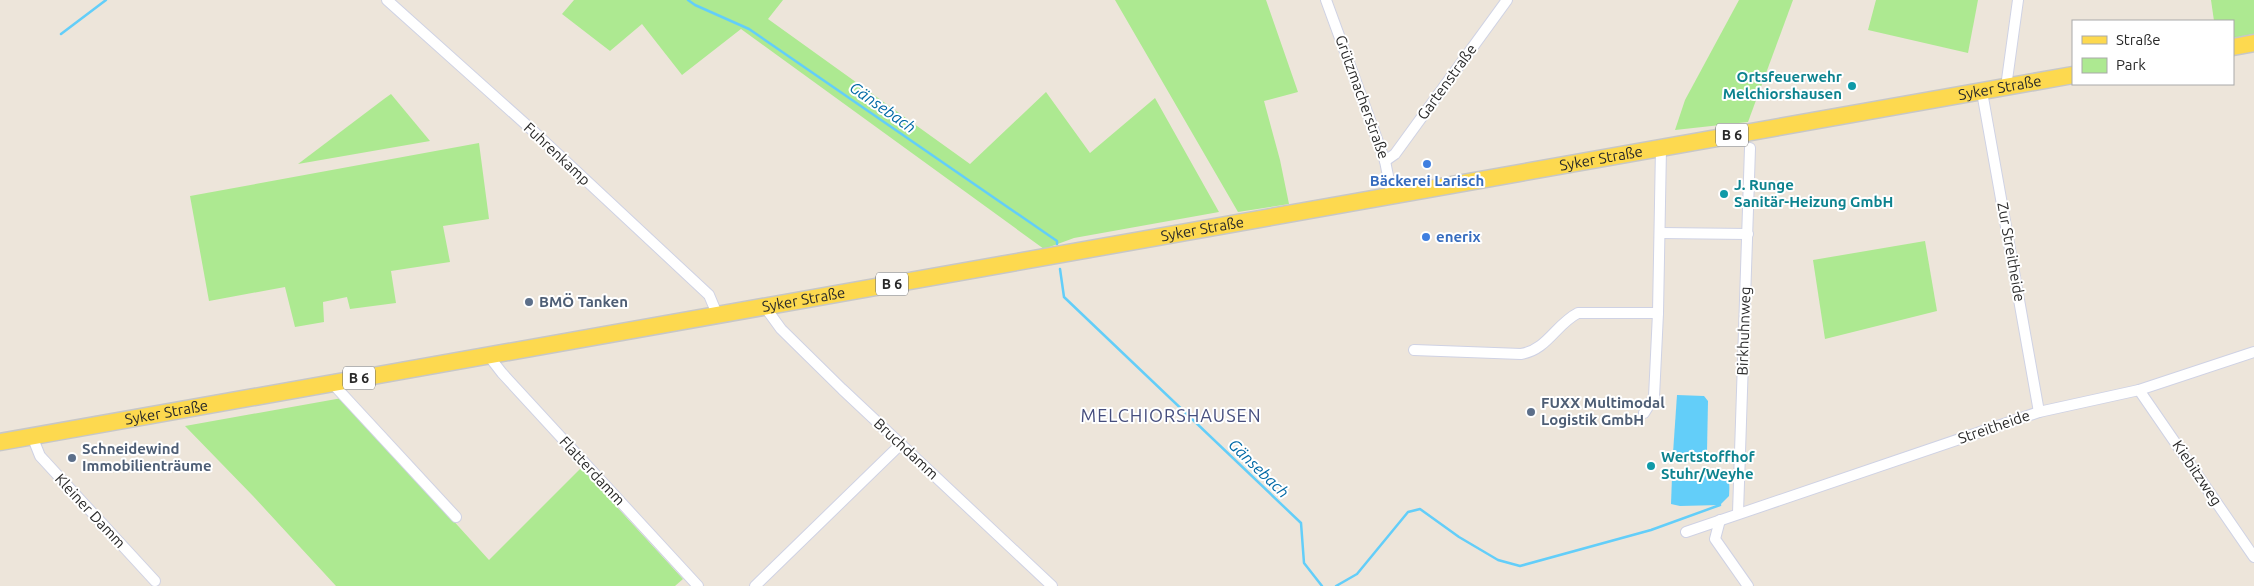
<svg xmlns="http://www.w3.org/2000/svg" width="2254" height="586" viewBox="0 0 2254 586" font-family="Ubuntu,sans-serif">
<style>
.green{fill:#ade991}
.water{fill:#63cef9}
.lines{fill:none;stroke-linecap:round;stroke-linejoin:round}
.stream{stroke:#63cef9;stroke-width:2.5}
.minor-casing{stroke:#cfd2e4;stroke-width:12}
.primary-casing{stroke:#c7c7c7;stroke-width:19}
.minor{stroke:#fff;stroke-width:10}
.primary{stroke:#fdd94f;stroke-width:16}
.culture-dot{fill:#0f9aa8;stroke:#fff;stroke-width:2}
.shop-dot{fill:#3f7fe0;stroke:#fff;stroke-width:2}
.service-dot{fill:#5c6f8a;stroke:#fff;stroke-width:2}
.labels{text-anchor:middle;stroke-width:4;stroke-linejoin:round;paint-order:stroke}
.shield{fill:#fff;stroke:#696969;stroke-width:1}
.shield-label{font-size:14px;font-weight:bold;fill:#292929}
.culture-label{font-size:15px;font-weight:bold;fill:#0d838f;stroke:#fff;text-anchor:start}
.street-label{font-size:15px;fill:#292929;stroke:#fff}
.shop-label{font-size:15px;font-weight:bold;fill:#366cbe;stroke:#fff}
.service-label{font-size:15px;font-weight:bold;fill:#4e5e75;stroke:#fff;text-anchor:start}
.water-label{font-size:16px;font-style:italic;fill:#0169a6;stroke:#fff}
.quarter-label{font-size:18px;letter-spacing:1px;fill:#464e7e;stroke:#fff}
</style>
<rect width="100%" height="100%" fill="#ede5da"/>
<g class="green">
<path d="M 574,0 L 783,0 L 768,19 L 970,164 L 1046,92 L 1090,153 L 1155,98 L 1219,212 L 1074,238 L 1044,249 L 741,29 L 682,75 L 642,24 L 610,51 L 562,14 Z"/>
<path d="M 1115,0 L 1266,0 L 1298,92 L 1264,101 L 1280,160 L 1289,204 L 1238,212 Z"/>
<path d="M 1739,0 L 1793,0 L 1748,122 L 1675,130 L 1685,100 Z"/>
<path d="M 1876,0 L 1978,0 L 1968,53 L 1868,30 Z"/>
<path d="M 2211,0 L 2254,0 L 2254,34 L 2233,38 L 2233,21 L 2214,21 Z"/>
<path d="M 391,94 L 430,141 L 298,164 L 384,99 Z"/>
<path d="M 479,143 L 489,219 L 443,226 L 450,262 L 391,271 L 396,303 L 350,309 L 347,297 L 323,302 L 324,322 L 295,327 L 285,287 L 209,301 L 190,196 Z"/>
<path d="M 1925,241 L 1937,311 L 1825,339 L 1813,260 Z"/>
<path d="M 342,398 L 489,560 L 581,468 L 683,579 L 675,586 L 336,586 L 253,496 L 185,426 Z"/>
</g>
<g class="water">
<path d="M 1677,395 L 1704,396 L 1708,401 L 1707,451 L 1703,460 C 1692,461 1681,462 1673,453 Z"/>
<path d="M 1713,474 C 1730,478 1730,479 1729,496 L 1720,505 L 1680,506 L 1671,504 L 1672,477 L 1679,475 Z"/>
</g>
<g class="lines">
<g class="stream">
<path d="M 688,0 L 695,5 L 749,29 L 1057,241 L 1057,244"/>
<path d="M 61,34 L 106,0"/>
<path d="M 1060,269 L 1064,297 L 1301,523 L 1304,563 L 1322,586"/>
<path d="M 1336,586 L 1357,574 L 1408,512 L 1420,509 L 1459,537 L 1498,560 L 1520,566 L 1651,530 L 1720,505"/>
</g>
<g class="minor-casing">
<g id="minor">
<path d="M 387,0 L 531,129 L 709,295 L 717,314"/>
<path d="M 1326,0 L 1385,161 L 1392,196"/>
<path d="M 2006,87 L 2018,0"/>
<path d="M 1982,92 L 2039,412"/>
<path d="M 1385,161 L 1395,154 L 1507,0"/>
<path d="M 1660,233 L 1748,234"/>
<path d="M 765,307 L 781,329 L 842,389 L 1052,586"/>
<path d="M 1414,350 L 1521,354 C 1547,350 1556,324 1578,313 L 1658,313"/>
<path d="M 488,355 L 502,373 L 698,586"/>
<path d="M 332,383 L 456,517"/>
<path d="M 2139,390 L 2254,557"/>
<path d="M 1644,413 L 1654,397 L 1658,313 L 1661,148"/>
<path d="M 32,436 L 40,456 L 155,581"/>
<path d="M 1738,513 L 1750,148"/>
<path d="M 1720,520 L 1715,539 L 1748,586"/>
<path d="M 1686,532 L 2039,412 L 2139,390 L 2254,352"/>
<path d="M 755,586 L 901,444"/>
</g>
</g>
<g class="primary-casing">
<g id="primary">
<path d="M 2233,47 L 2254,43"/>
<path id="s1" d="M 0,442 L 2073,75"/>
</g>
</g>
<use href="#minor" class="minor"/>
<use href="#primary" class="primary"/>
</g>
<g class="culture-dot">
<circle cx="1852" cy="86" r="5"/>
<circle cx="1724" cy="194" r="5"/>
<circle cx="1651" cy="466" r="5"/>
</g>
<g class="shop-dot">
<circle cx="1427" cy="164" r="5"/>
<circle cx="1426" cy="237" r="5"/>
</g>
<g class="service-dot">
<circle cx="529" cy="302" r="5"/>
<circle cx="1531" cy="412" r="5"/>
<circle cx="72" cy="458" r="5"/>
</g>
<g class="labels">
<g class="shield">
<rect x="1716" y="123.5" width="32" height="23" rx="4"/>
<rect x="876" y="272.5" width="32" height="23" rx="4"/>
<rect x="343" y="366.5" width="32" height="23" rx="4"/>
</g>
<g class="shield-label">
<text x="1732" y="140">B 6</text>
<text x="892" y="289">B 6</text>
<text x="359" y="383">B 6</text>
</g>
<g class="culture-label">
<text x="1842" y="82" text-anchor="end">Ortsfeuerwehr<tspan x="1842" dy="17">Melchiorshausen</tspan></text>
<text x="1734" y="190">J. Runge<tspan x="1734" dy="17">Sanitär-Heizung GmbH</tspan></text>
<text x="1661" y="462">Wertstoffhof<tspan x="1661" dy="17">Stuhr/Weyhe</tspan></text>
</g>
<g class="street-label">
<text transform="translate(1447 82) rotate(-54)" y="5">Gartenstraße</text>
<text dy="5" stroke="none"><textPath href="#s1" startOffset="2031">Syker Straße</textPath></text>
<text transform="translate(1362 97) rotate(70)" y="5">Grützmacherstraße</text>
<text transform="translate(557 154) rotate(43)" y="5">Fuhrenkamp</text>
<text dy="5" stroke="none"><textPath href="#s1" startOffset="1626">Syker Straße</textPath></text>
<text dy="5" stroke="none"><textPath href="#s1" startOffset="1221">Syker Straße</textPath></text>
<text transform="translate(2011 252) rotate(80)" y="5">Zur Streitheide</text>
<text dy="5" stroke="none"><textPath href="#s1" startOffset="816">Syker Straße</textPath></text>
<text transform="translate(1744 331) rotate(-88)" y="5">Birkhuhnweg</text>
<text dy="5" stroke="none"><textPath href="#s1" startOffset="169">Syker Straße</textPath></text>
<text transform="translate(1994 427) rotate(-19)" y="5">Streitheide</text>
<text transform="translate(906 449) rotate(43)" y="5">Bruchdamm</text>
<text transform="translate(592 471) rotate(47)" y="5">Flatterdamm</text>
<text transform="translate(2197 473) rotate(56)" y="5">Kiebitzweg</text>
<text transform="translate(90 511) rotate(47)" y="5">Kleiner Damm</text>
</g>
<g class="shop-label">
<text x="1427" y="186">Bäckerei Larisch</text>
<text x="1436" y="242" text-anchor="start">enerix</text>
</g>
<g class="service-label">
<text x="539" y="307">BMÖ Tanken</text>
<text x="1541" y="408">FUXX Multimodal<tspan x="1541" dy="17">Logistik GmbH</tspan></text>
<text x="82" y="454">Schneidewind<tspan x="82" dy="17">Immobilienträume</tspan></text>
</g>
<g class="water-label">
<text transform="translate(883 107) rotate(35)" y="6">Gänsebach</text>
<text transform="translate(1259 468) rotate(44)" y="6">Gänsebach</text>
</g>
<g class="quarter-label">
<text x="1171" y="422">MELCHIORSHAUSEN</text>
</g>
</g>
<rect x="2072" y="20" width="162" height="65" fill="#ffffff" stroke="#a9a9a9"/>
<rect x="2082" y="36" width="25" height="8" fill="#fdd94f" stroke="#a9a9a9"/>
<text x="2116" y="45" font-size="15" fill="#292929">Straße</text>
<rect x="2082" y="58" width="25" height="15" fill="#ade991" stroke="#a9a9a9"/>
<text x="2116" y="70" font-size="15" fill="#292929">Park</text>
</svg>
